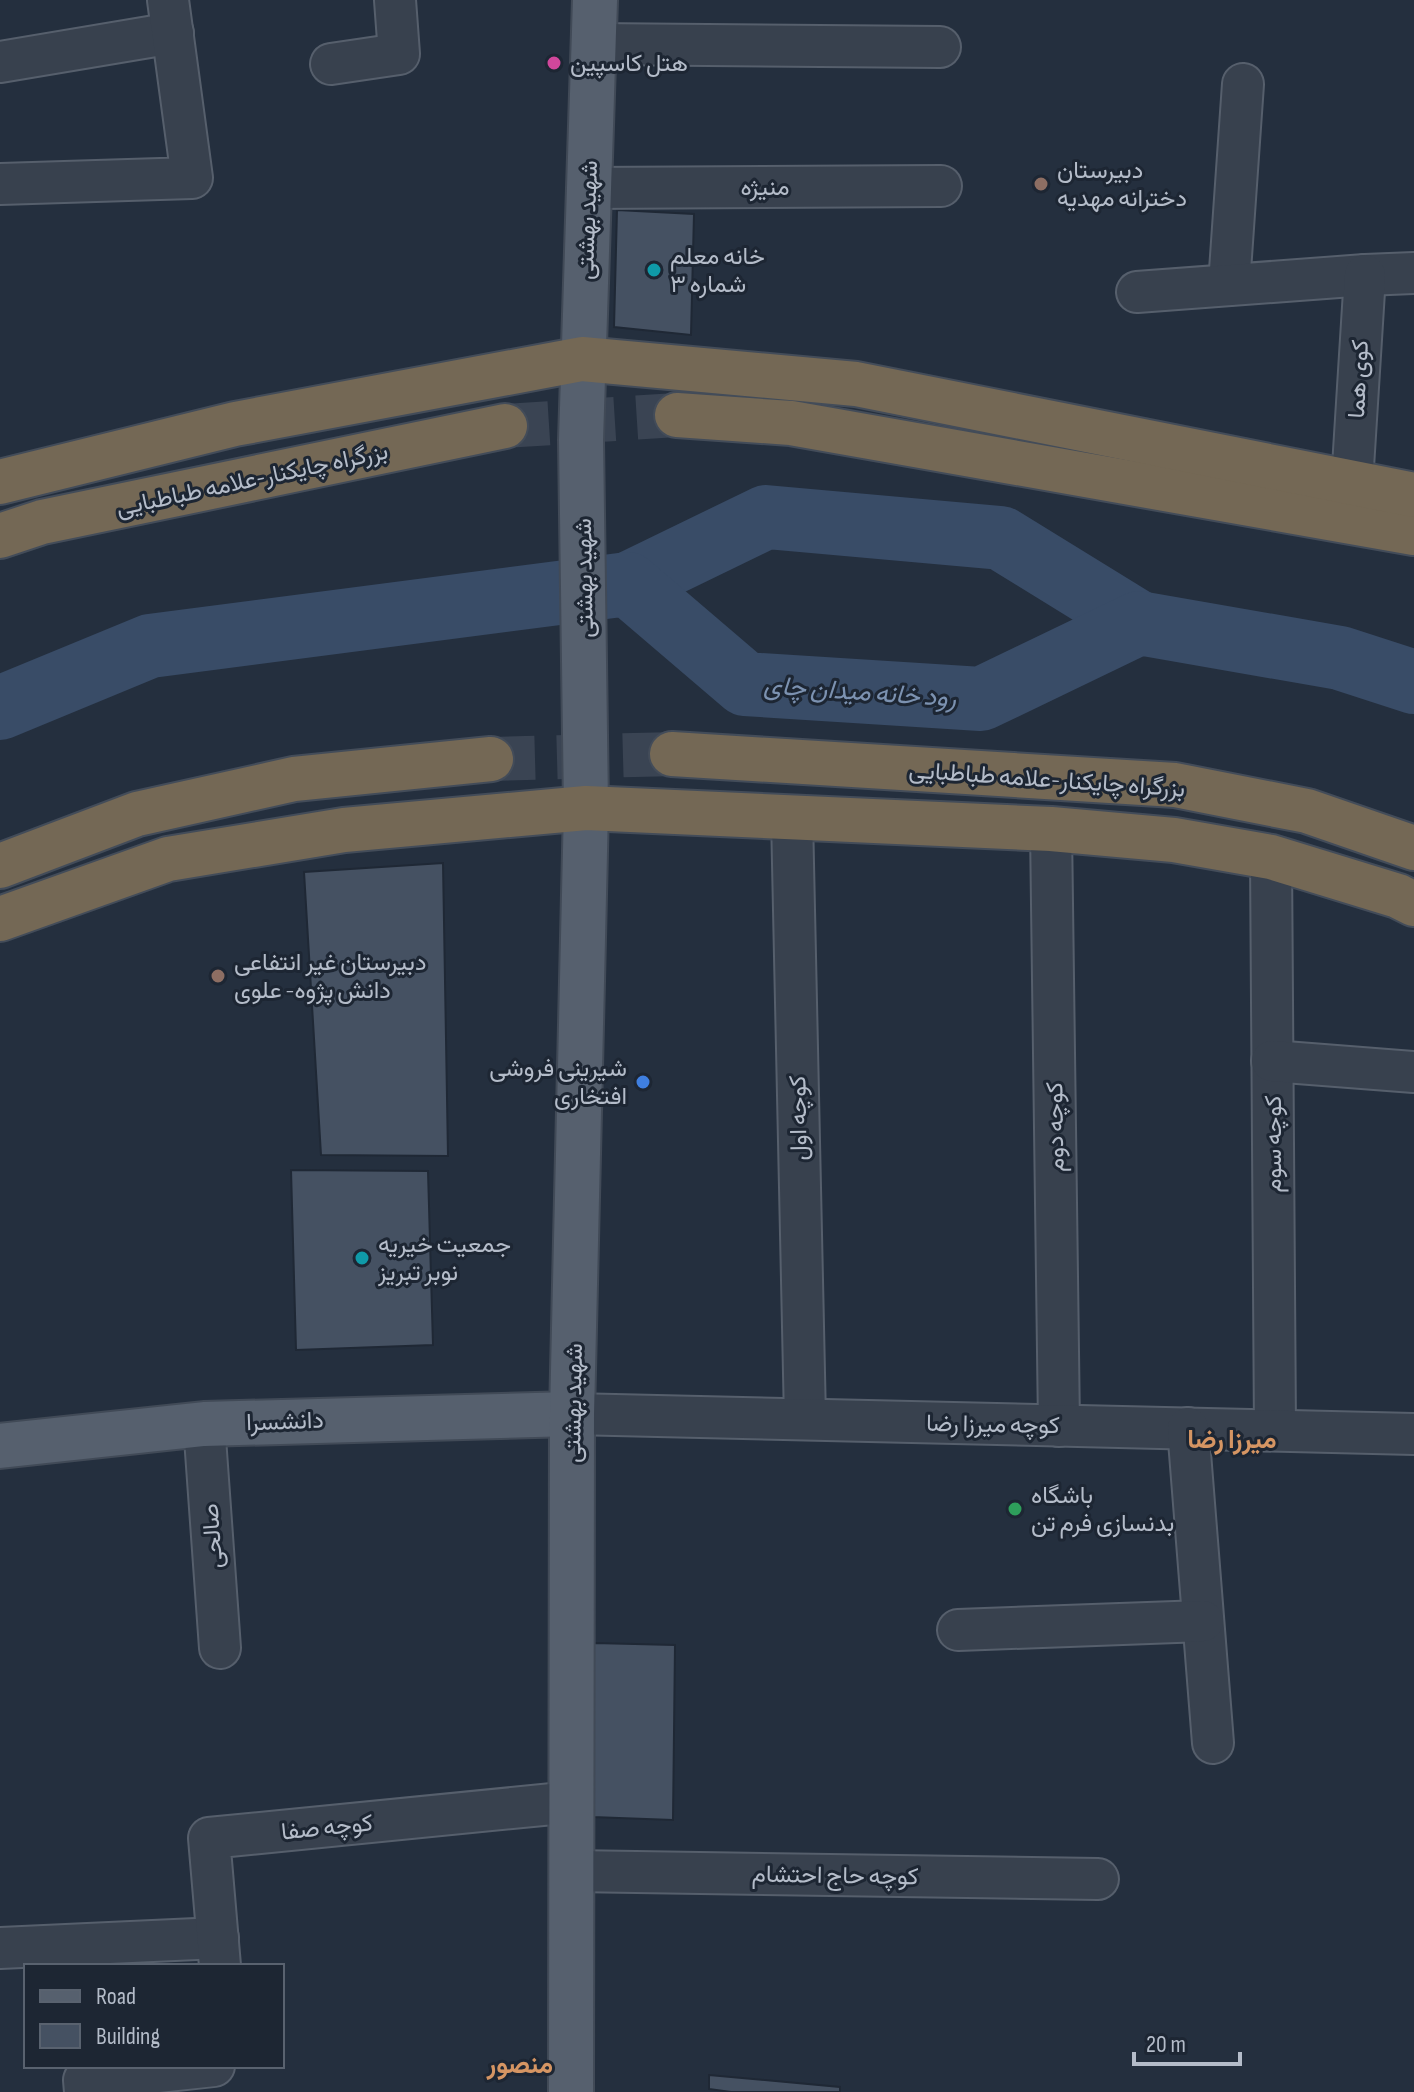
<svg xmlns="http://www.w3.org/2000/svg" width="1414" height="2092" viewBox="0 0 1414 2092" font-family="'Sofia Sans Condensed',Vazirmatn,sans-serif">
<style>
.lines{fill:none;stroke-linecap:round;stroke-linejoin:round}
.river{stroke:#394c67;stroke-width:64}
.building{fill:#455162;stroke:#1f2835;stroke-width:2}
.highway-tunnel{stroke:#3a4453;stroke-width:44;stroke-dasharray:44 22;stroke-linecap:butt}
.minor-casing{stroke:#565f6c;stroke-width:44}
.major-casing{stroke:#414a57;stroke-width:48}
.highway-casing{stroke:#434c59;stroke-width:48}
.minor{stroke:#38414e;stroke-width:40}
.major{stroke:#56606e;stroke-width:44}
.highway{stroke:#746855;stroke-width:44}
.hotel-dot{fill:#d1479c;stroke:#1d2633;stroke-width:3}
.education-dot{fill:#8d6e63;stroke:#1d2633;stroke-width:3}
.culture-dot{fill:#0f9aa8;stroke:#1d2633;stroke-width:3}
.shop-dot{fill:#3f7fe0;stroke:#1d2633;stroke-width:3}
.leisure-dot{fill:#2e9e5b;stroke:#1d2633;stroke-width:3}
.labels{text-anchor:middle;stroke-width:6;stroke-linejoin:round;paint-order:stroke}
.poi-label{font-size:24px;fill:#b4bcc9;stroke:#1d2633;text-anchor:start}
.street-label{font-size:24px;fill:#b4bcc9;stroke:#1d2633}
.water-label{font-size:26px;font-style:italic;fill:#7c92b1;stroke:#1d2633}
.neighbourhood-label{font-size:26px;font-weight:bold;fill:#d59563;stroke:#1d2633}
</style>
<rect width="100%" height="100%" fill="#242f3e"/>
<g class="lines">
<g class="river">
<path d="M 628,584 L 766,517 L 1001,538 L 1139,623"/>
<path d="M 0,708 L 150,646 L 628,584 L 745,684 L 981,699 L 1139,623 L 1340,658 L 1414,682"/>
</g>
</g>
<g class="building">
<path d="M 617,210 L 694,214 L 691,335 L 614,327 Z"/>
<path d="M 443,863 L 448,1156 L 321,1155 L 304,872 Z"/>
<path d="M 291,1170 L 428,1171 L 433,1345 L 296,1350 Z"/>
<path d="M 594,1643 L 675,1645 L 673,1820 L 592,1817 Z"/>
<path d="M 709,2075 L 840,2087 L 840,2092 L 731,2092 L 709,2089 Z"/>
</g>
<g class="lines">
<g class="highway-tunnel">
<path d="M 505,426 L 677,415"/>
<path d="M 491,759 L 672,754"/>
</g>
<g class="minor-casing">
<g id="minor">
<path d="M 594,44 L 940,47"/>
<path d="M 0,62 L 173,33"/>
<path d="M 331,64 L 399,54 L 395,0"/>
<path d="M 0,184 L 192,178 L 168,0"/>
<path d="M 588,188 L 941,186"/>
<path d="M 1229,285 L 1243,84"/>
<path d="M 1137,292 L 1365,275 L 1414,273"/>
<path d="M 1352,483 L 1365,275"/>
<path d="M 792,817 L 805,1419"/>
<path d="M 1051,829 L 1059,1426"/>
<path d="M 1271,857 L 1275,1430"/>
<path d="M 1272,1061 L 1414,1072"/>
<path d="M 572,1414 L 1414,1434"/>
<path d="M 204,1424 L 220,1648"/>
<path d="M 1188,1428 L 1213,1743"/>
<path d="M 958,1630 L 1203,1621"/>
<path d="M 572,1871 L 1098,1879"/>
<path d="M 0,1948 L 218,1938"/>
<path d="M 220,1966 L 209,1838 L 573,1802"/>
<path d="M 85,2092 L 84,2080 L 214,2066"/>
</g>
</g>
<g class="major-casing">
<g id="major">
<path d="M 0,1446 L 204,1424 L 572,1414"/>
<path d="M 571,2092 L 572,1414 L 586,808 L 581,440 L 595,0"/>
</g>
</g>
<g class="highway-casing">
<g id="highway">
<path d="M 677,415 L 791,423 L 1414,533"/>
<path d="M 0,482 L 235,424 L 582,359 L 856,384 L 1414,495"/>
<path d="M 0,536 L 42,522 L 505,426"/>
<path d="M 672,754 L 1175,785 L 1307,811 L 1414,848"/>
<path d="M 0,866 L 137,814 L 294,779 L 491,759"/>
<path d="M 0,919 L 168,859 L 344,830 L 586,808 L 1051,829 L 1174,840 L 1271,857 L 1398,896 L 1414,904"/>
</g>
</g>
<use href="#minor" class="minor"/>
<use href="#major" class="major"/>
<use href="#highway" class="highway"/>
</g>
<circle class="hotel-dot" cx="554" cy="63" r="8"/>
<g class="education-dot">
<circle cx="1041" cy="184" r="8"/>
<circle cx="218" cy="976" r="8"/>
</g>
<g class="culture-dot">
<circle cx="654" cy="270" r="8"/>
<circle cx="362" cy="1258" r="8"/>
</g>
<circle class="shop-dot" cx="643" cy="1082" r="8"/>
<circle class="leisure-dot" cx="1015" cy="1509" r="8"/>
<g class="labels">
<g class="poi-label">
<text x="570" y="71">هتل کاسپین</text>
<text x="1057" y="178">دبیرستان<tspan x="1057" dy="28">دخترانه مهدیه</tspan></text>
<text x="670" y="264">خانه معلم<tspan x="670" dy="28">شماره ۳</tspan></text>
<text x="234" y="970">دبیرستان غیر انتفاعی<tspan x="234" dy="28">دانش پژوه- علوی</tspan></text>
<text x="627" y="1076" text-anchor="end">شیرینی فروشی<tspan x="627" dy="28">افتخاری</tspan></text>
<text x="378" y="1252">جمعیت خیریه<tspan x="378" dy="28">نوبر تبریز</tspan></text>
<text x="1031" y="1503">باشگاه<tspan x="1031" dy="28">بدنسازی فرم تن</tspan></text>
</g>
<g class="street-label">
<text x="765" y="195">منیژه</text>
<text transform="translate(587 220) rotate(-88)" y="8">شهید بهشتى</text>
<text transform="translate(1358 379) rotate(-87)" y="8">کوی هما</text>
<text transform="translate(252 479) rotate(-12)" y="8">بزرگراه چایکنار-علامه طباطبایی</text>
<text transform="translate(584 578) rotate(-91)" y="8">شهید بهشتی</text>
<text transform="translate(1047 779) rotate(4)" y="8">بزرگراه چایکنار-علامه طباطبایی</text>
<text transform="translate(798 1118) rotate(-91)" y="8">کوچه اول</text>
<text transform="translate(1055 1127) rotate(-91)" y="8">کوچه دوم</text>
<text transform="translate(1273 1144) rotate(-90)" y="8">کوچه سوم</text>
<text transform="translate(573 1403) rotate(-89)" y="8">شهید بهشتى</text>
<text transform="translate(285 1421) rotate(-2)" y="8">دانشسرا</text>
<text transform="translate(993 1424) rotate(1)" y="8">کوچه میرزا رضا</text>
<text transform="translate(212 1536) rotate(-94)" y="8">صالحی</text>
<text transform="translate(327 1827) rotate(-6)" y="8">کوچه صفا</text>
<text transform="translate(835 1875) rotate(1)" y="8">کوچه حاج احتشام</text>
</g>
<g class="water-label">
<text transform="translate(860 691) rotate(4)" y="9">رود خانه میدان چای</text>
</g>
<g class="neighbourhood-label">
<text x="1232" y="1448">میرزا رضا</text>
<text x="520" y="2073">منصور</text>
</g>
</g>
<rect x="24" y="1964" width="260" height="104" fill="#1d2633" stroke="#59626f" stroke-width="2"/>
<rect x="40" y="1990" width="40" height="12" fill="#56606e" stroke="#59626f" stroke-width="2"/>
<text x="96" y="2004" font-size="24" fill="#b4bcc9">Road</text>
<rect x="40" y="2024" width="40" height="24" fill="#455162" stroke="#59626f" stroke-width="2"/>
<text x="96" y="2044" font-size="24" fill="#b4bcc9">Building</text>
<path d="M1134 2052v12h106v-12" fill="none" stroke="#b4bcc9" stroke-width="4"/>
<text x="1146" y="2052" font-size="24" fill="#b4bcc9" stroke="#1d2633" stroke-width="6" paint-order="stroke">20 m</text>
</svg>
